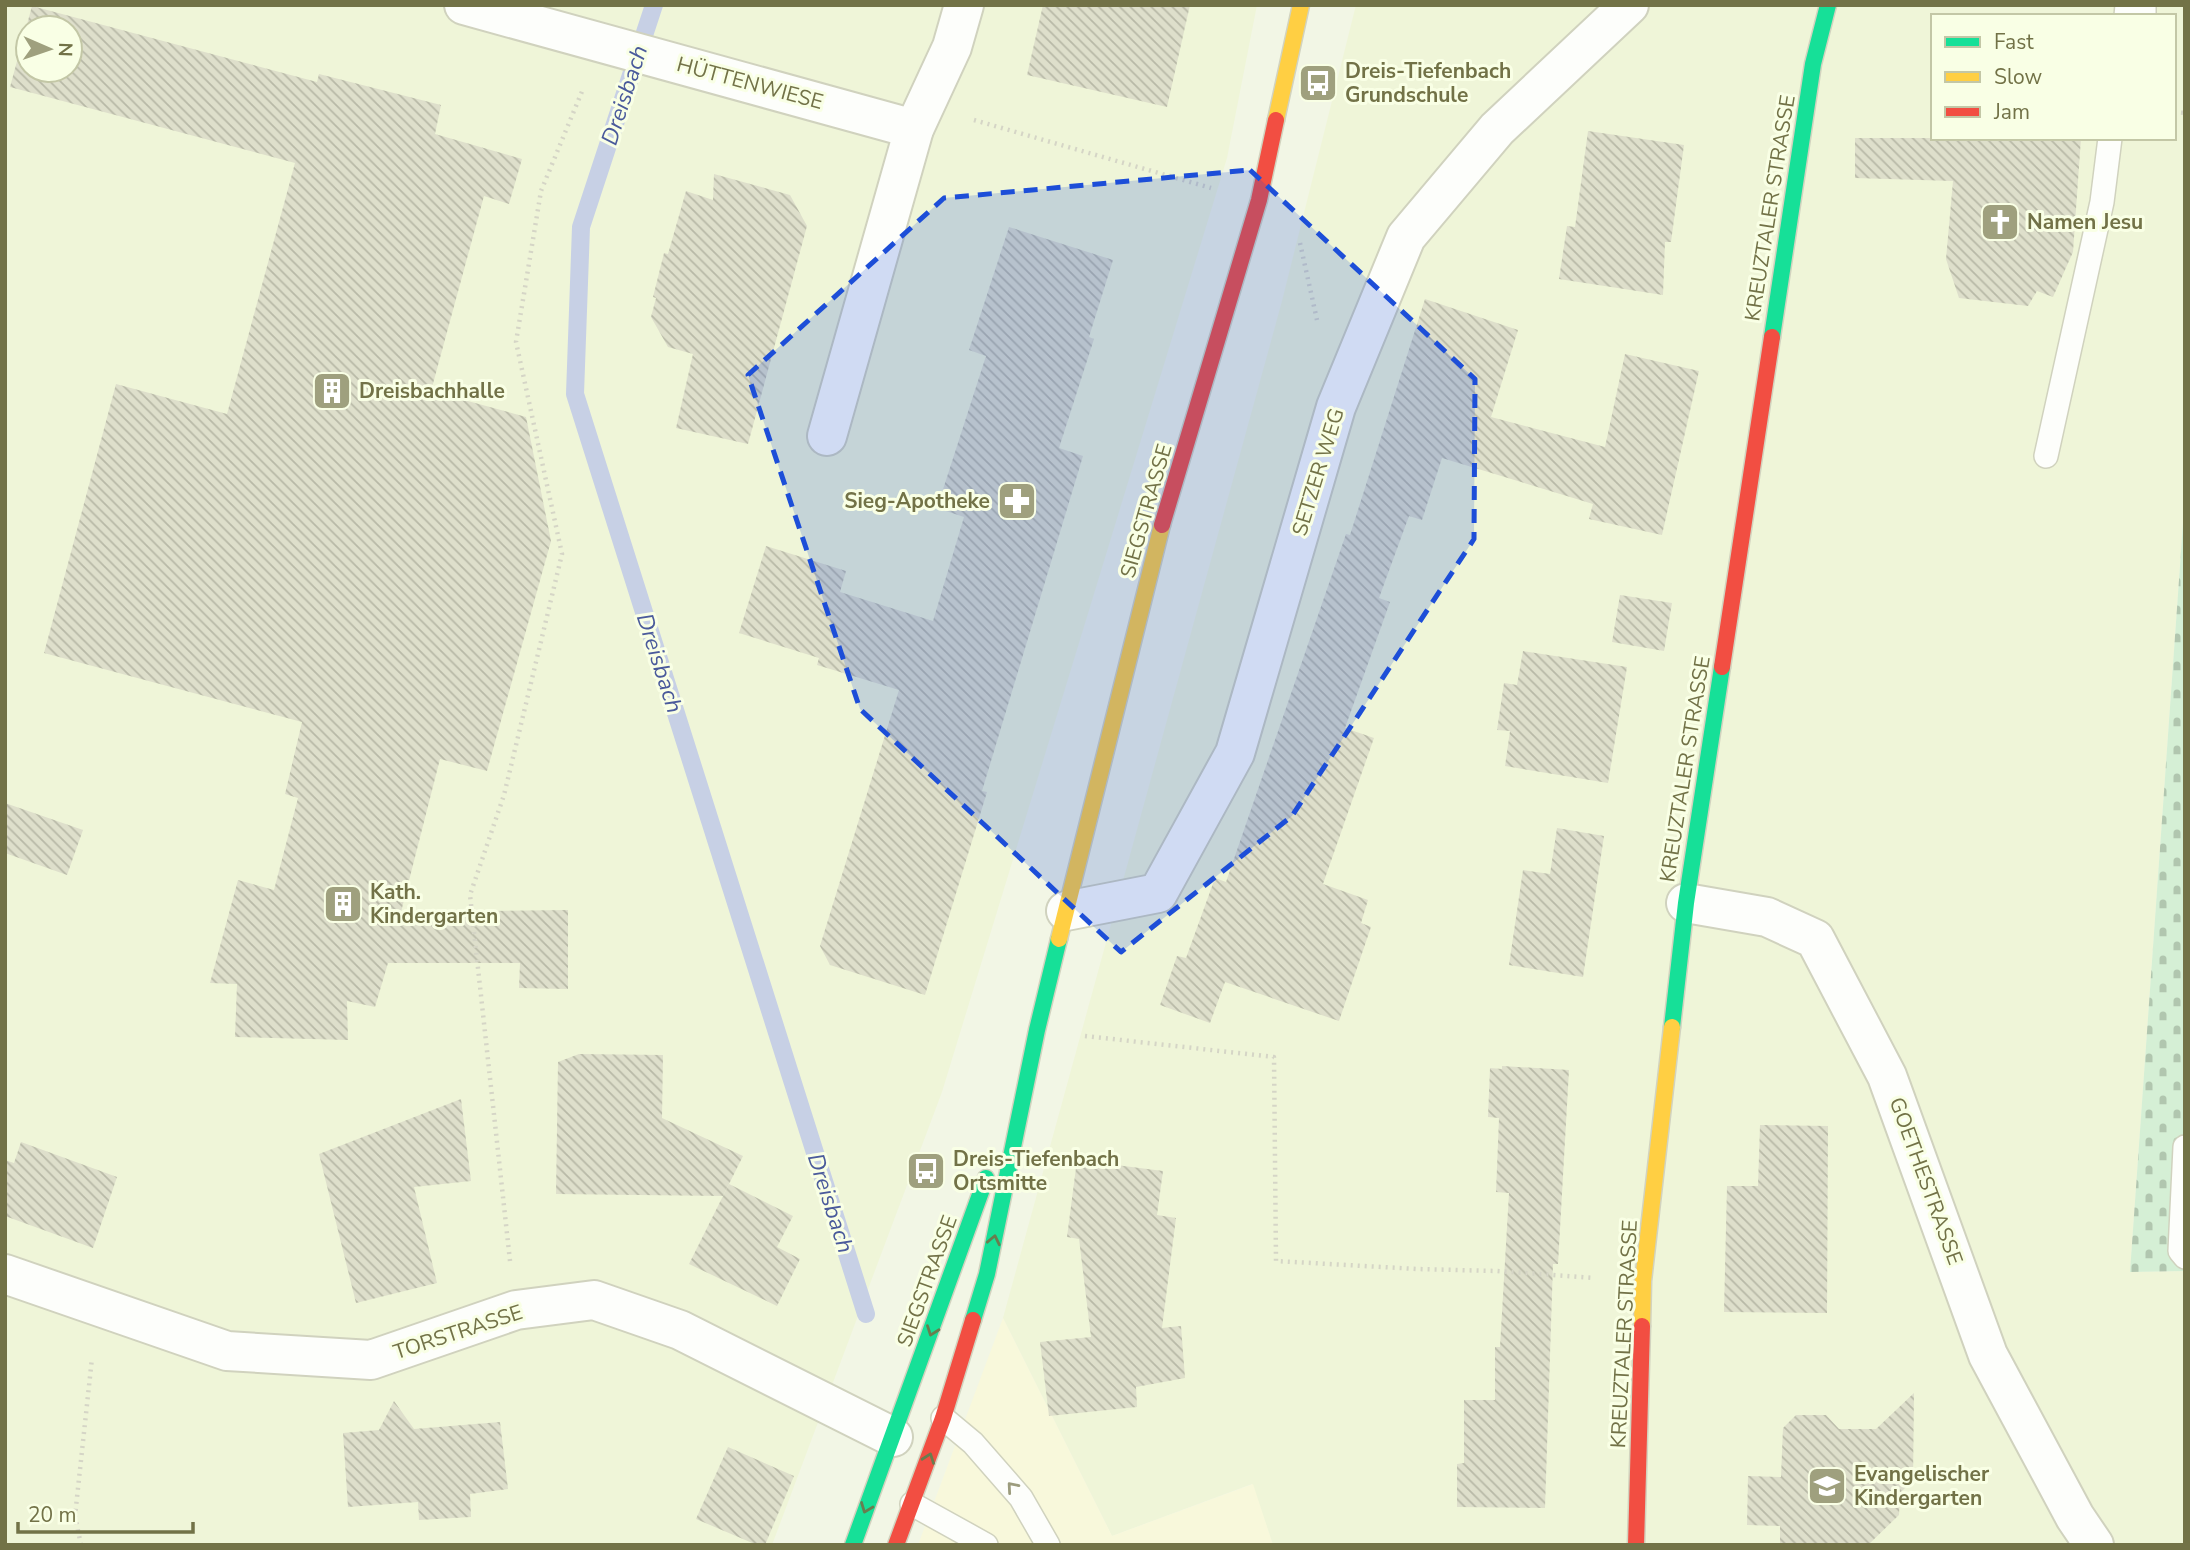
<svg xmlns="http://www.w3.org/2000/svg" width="2190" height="1550" viewBox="0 0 2190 1550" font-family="'Nunito Sans',sans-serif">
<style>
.residential{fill:#eff5d8;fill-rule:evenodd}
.commercial{fill:#f8f8db}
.cemetery{fill:url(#cemetery-stones)}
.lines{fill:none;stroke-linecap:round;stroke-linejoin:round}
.stream{stroke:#c7d0e5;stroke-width:18}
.building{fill:url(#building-back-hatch);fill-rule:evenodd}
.lane-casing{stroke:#d0d2be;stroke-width:26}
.street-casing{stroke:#d0d2be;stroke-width:42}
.fast-casing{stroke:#d2d3bf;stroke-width:19}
.slow-casing{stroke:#d2d3bf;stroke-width:19}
.jam-casing{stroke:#d2d3bf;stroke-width:19}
.path{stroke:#d5d5c6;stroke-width:4.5;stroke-dasharray:2 5;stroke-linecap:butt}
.lane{stroke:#fdfefb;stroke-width:23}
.street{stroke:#fdfefb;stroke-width:38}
.fast{stroke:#16e098;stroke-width:16}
.slow{stroke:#ffcf43;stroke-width:16}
.jam{stroke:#f24e42;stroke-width:16}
.oneway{stroke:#697d4f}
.oneway2{stroke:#9c9c7d}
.marked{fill:#1d4ed8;fill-opacity:0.2;stroke:#1d4ed8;stroke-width:5;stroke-dasharray:14 9;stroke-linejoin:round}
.labels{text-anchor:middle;stroke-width:6;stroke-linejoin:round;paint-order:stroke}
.poi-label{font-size:21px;font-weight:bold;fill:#727247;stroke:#f9ffe5;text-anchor:start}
.street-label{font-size:21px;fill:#727247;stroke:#f9ffe5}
.water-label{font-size:23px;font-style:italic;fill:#4a5a9b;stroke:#f9ffe5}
</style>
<defs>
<pattern id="cemetery-stones" width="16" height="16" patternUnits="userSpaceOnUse" patternTransform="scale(1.75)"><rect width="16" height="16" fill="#d5efd5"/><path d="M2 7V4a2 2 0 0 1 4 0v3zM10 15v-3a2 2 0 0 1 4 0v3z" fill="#b1c6af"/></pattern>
<pattern id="building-back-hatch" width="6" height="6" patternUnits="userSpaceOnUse" patternTransform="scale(1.75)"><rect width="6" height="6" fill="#dedfcb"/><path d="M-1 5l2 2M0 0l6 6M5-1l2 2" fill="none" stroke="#b8b9a7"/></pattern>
</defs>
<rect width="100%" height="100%" fill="#f2f6e5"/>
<g class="residential">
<path d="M 5,5 L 1257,5 L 1227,158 L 942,1092 L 772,1545 L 5,1545 ZM 28,28 L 70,28 L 70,70 L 28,70 Z"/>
<path d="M 1356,5 L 2185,5 L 2185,495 L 2130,1272 L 2185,1271 L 2185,1545 L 1273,1545 L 1252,1484 L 1112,1536 L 1003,1318 L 1282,301 ZM 1933,16 L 2174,16 L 2174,138 L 1933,138 Z"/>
</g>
<path class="commercial" d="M 1003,1318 L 1112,1536 L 1253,1484 L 1273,1545 L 918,1545 Z"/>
<path class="cemetery" d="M 2185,495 L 2185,1271 L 2130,1272 Z"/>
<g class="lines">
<path class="stream" d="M 654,5 L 581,227 L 575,394 L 866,1314"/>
</g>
<g class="building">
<path d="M 1043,5 L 1190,5 L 1167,107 L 1027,75 Z"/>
<path d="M 32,6 L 317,82 L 319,74 L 441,105 L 435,134 L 522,159 L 509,204 L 484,196 L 431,391 L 526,417 L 551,541 L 487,771 L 440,759 L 401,912 L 568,910 L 568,989 L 519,988 L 520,963 L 388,963 L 375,1007 L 347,1001 L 348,1040 L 235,1037 L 237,984 L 210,983 L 238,880 L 274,890 L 298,798 L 285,794 L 302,722 L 44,653 L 116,384 L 227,414 L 295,163 L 10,87 ZM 28,28 L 70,28 L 70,70 L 28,70 Z"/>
<path d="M 1588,131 L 1684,145 L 1671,242 L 1665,242 L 1663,295 L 1559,279 L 1567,226 L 1575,227 Z"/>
<path d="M 1855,138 L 2081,138 L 2073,252 L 2053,297 L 2037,291 L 2028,306 L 1959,298 L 1946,259 L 1953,181 L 1855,178 Z"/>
<path d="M 714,174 L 790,195 L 807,226 L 748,444 L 676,428 L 693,354 L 668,347 L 651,317 L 656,298 L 653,297 L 664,253 L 668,254 L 686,191 L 713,200 Z"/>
<path d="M 1009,227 L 1113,260 L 1089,337 L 1094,339 L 1059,448 L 1083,456 L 982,791 L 987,792 L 925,995 L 830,965 L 820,946 L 899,690 L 817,665 L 819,658 L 739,633 L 766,546 L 846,571 L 840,592 L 933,621 L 964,517 L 937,508 L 986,356 L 969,350 Z"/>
<path d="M 1425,299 L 1518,330 L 1491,417 L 1605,447 L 1625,354 L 1699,371 L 1662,535 L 1589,519 L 1593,504 L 1442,458 L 1422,520 L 1409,516 L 1379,598 L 1390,602 L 1345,728 L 1374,738 L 1323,884 L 1368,900 L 1361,923 L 1371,927 L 1339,1021 L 1225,982 L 1210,1023 L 1160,1005 L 1177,956 L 1186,958 L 1215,878 L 1226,882 L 1346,534 L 1350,535 Z"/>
<path d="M 1620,595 L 1672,603 L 1664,651 L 1612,642 Z"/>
<path d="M 1523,651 L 1627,667 L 1608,783 L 1505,766 L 1510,731 L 1497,730 L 1504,683 L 1517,685 Z"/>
<path d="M 5,803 L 83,830 L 67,875 L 5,853 Z"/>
<path d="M 1557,828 L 1604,836 L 1583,977 L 1509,965 L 1523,870 L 1550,874 Z"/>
<path d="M 579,1054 L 663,1055 L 662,1118 L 743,1156 L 723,1196 L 556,1194 L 558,1062 Z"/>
<path d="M 1502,1066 L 1569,1070 L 1558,1264 L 1553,1264 L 1545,1508 L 1457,1507 L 1457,1464 L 1464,1463 L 1464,1400 L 1495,1400 L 1495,1347 L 1500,1347 L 1509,1193 L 1496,1192 L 1499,1118 L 1488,1117 L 1490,1068 L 1502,1069 Z"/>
<path d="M 461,1099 L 471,1181 L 414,1187 L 437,1283 L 356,1303 L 319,1154 Z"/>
<path d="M 1760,1125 L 1828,1126 L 1827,1313 L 1724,1312 L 1727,1186 L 1758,1186 Z"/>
<path d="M 21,1142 L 117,1177 L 93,1248 L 5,1216 L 5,1160 L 14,1163 Z"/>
<path d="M 1077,1160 L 1163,1171 L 1157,1215 L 1176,1218 L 1162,1328 L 1181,1326 L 1185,1378 L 1136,1387 L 1137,1407 L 1049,1416 L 1040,1342 L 1091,1337 L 1079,1239 L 1067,1237 Z"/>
<path d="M 729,1184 L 793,1216 L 777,1247 L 800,1259 L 777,1306 L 689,1264 Z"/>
<path d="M 1914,1393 L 1913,1480 L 1900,1493 L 1899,1515 L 1868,1545 L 1780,1545 L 1780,1526 L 1747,1525 L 1748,1476 L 1781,1477 L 1783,1428 L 1796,1415 L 1826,1415 L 1839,1429 L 1876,1429 Z"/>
<path d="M 394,1401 L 414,1429 L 500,1422 L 508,1489 L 470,1494 L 471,1517 L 419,1520 L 418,1502 L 348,1507 L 343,1433 L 379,1430 Z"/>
<path d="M 728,1447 L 794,1476 L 765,1545 L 757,1545 L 696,1519 Z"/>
</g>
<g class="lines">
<g class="lane-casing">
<g id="lane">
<path d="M 2144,5 L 2144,16"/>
<path d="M 2126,16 L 2127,5"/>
<path d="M 2046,456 L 2102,202 L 2110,138"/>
<path d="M 2185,1147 L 2180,1251 L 2185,1257"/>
<path d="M 943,1418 L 973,1443 L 1021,1498 L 1048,1545"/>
<path d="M 912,1504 L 986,1545"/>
</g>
</g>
<g class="street-casing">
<g id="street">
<path d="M 464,5 L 914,129"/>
<path d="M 827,436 L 914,129 L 952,47 L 964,5"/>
<path d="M 1686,903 L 1767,917 L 1815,939 L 1887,1076 L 1988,1355 L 2075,1517 L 2094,1545"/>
<path d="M 1066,911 L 1158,893 L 1235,753 L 1336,407 L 1406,237 L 1497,129 L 1629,5"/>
<path d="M 5,1274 L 227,1351 L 371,1360 L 516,1310 L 594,1300 L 680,1330 L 893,1437"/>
</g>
</g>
<g class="fast-casing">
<g id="fast">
<path d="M 1772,337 L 1813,64 L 1828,5"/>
<path d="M 1672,1027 L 1686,903 L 1722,667"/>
<path d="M 973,1320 L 987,1274 L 1037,1030 L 1059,939"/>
<path d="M 853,1545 L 986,1178"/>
</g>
</g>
<g class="slow-casing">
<g id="slow">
<path d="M 1276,120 L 1301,5"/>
<path d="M 1059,939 L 1162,525"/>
<path d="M 1642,1326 L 1643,1281 L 1672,1027"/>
</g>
</g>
<g class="jam-casing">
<g id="jam">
<path d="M 1162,525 L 1259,200 L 1276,120"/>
<path d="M 1722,667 L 1772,337"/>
<path d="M 896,1545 L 943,1418 L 973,1320"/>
<path d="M 1636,1545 L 1642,1326"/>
</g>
</g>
<g class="path">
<path d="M 2174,112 L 2185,113"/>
<path d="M 974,120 L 1211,188"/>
<path d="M 1300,243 L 1317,320"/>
<path d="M 1085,1036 L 1274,1057 L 1276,1261 L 1417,1269 L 1496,1271 L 1594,1278"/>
<path d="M 510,1261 L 470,895 L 504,795 L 562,554 L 516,342 L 541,191 L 583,89"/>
<path d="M 81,1545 L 75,1516 L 92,1358"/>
</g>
<use href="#lane" class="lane"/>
<use href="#street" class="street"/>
<use href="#fast" class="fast"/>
<use href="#slow" class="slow"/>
<use href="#jam" class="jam"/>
</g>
<defs><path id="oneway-chevron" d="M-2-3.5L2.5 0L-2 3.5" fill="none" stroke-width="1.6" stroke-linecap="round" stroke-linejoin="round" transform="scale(1.75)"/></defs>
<g class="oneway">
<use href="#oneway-chevron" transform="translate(994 1240) rotate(-78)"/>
<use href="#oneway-chevron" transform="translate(932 1331) rotate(110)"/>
<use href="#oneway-chevron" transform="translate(929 1458) rotate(-70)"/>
<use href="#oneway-chevron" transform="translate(866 1508) rotate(111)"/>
</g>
<use class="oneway2" href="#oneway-chevron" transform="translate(1012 1487) rotate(-131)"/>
<path class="marked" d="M 1250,170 L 1475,379 L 1474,539 L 1292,816 L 1121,952 L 860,709 L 748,375 L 944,198 Z"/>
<defs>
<g id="bus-square" transform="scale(2.0125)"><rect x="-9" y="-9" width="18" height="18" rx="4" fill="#9fa07e" stroke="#f9ffe5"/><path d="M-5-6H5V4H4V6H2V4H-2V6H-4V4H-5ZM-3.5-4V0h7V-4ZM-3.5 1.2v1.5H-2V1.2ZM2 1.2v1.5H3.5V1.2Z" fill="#fff"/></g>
<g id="church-square" transform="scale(2.0125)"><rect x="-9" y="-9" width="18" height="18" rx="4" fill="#9fa07e" stroke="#f9ffe5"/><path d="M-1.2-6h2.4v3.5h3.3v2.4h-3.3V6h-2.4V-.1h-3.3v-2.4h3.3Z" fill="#fff"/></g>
<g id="building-square" transform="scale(2.0125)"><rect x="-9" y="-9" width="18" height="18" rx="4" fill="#9fa07e" stroke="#f9ffe5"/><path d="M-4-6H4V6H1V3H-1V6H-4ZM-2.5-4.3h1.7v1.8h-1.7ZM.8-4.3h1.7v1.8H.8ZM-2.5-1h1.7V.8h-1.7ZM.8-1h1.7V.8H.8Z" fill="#fff"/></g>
<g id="pharmacy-square" transform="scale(2.0125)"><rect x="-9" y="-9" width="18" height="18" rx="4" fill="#9fa07e" stroke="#f9ffe5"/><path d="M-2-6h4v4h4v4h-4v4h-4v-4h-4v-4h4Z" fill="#fff"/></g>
<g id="school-square" transform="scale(2.0125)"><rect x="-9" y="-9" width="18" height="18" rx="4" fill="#9fa07e" stroke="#f9ffe5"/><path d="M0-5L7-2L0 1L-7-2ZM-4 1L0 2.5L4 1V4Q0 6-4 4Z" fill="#fff"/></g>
</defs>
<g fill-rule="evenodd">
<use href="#bus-square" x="1318" y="83"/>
<use href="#church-square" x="2000" y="222"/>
<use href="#building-square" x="332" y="391"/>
<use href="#pharmacy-square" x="1017" y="501"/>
<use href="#building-square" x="343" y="904"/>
<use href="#bus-square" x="926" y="1171"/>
<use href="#school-square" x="1827" y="1486"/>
</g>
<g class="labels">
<g class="poi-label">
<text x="1345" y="78">Dreis-Tiefenbach<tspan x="1345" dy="24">Grundschule</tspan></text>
<text x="2027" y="229">Namen Jesu</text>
<text x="359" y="398">Dreisbachhalle</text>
<text x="990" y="508" text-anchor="end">Sieg-Apotheke</text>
<text x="370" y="899">Kath.<tspan x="370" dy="24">Kindergarten</tspan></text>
<text x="953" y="1166">Dreis-Tiefenbach<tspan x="953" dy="24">Ortsmitte</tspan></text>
<text x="1854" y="1481">Evangelischer<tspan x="1854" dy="24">Kindergarten</tspan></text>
</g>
<g class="street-label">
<text transform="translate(750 83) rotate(15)" y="7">HÜTTENWIESE</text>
<text transform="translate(1770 208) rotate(-81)" y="7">KREUZTALER STRASSE</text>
<text transform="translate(1318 472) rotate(-73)" y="7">SETZER WEG</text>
<text transform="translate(1146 511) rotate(-74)" y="7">SIEGSTRASSE</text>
<text transform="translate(1685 769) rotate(-81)" y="7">KREUZTALER STRASSE</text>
<text transform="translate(1926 1181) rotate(70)" y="7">GOETHESTRASSE</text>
<text transform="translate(927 1281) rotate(-70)" y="7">SIEGSTRASSE</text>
<text transform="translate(458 1332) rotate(-18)" y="7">TORSTRASSE</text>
<text transform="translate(1624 1334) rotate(-87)" y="7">KREUZTALER STRASSE</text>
</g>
<g class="water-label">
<text transform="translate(624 95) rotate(-72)" y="8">Dreisbach</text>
<text transform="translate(660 663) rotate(72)" y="8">Dreisbach</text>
<text transform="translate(831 1203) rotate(72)" y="8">Dreisbach</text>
</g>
</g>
<rect width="2190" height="1550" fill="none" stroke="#727247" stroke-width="14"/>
<rect x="1931" y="14" width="245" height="126" fill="#f9ffe5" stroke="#c3c7a6" stroke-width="2"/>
<rect x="1945" y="37" width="35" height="10" fill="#16e098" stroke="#c3c7a6" stroke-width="2"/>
<text x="1994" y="49" font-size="21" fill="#727247">Fast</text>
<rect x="1945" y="72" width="35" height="10" fill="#ffcf43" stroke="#c3c7a6" stroke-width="2"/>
<text x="1994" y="84" font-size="21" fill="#727247">Slow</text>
<rect x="1945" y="107" width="35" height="10" fill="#f24e42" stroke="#c3c7a6" stroke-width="2"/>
<text x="1994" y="119" font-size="21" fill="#727247">Jam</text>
<g transform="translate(49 49) rotate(92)"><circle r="33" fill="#f9ffe5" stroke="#c3c7a6" stroke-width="2"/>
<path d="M0-5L12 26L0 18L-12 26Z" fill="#9fa07e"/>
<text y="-10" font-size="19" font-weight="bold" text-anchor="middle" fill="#727247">N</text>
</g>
<path d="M18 1522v10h175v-10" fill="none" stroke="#727247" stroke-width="3.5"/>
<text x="28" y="1522" font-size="21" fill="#727247" stroke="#f9ffe5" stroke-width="5" paint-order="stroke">20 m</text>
</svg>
